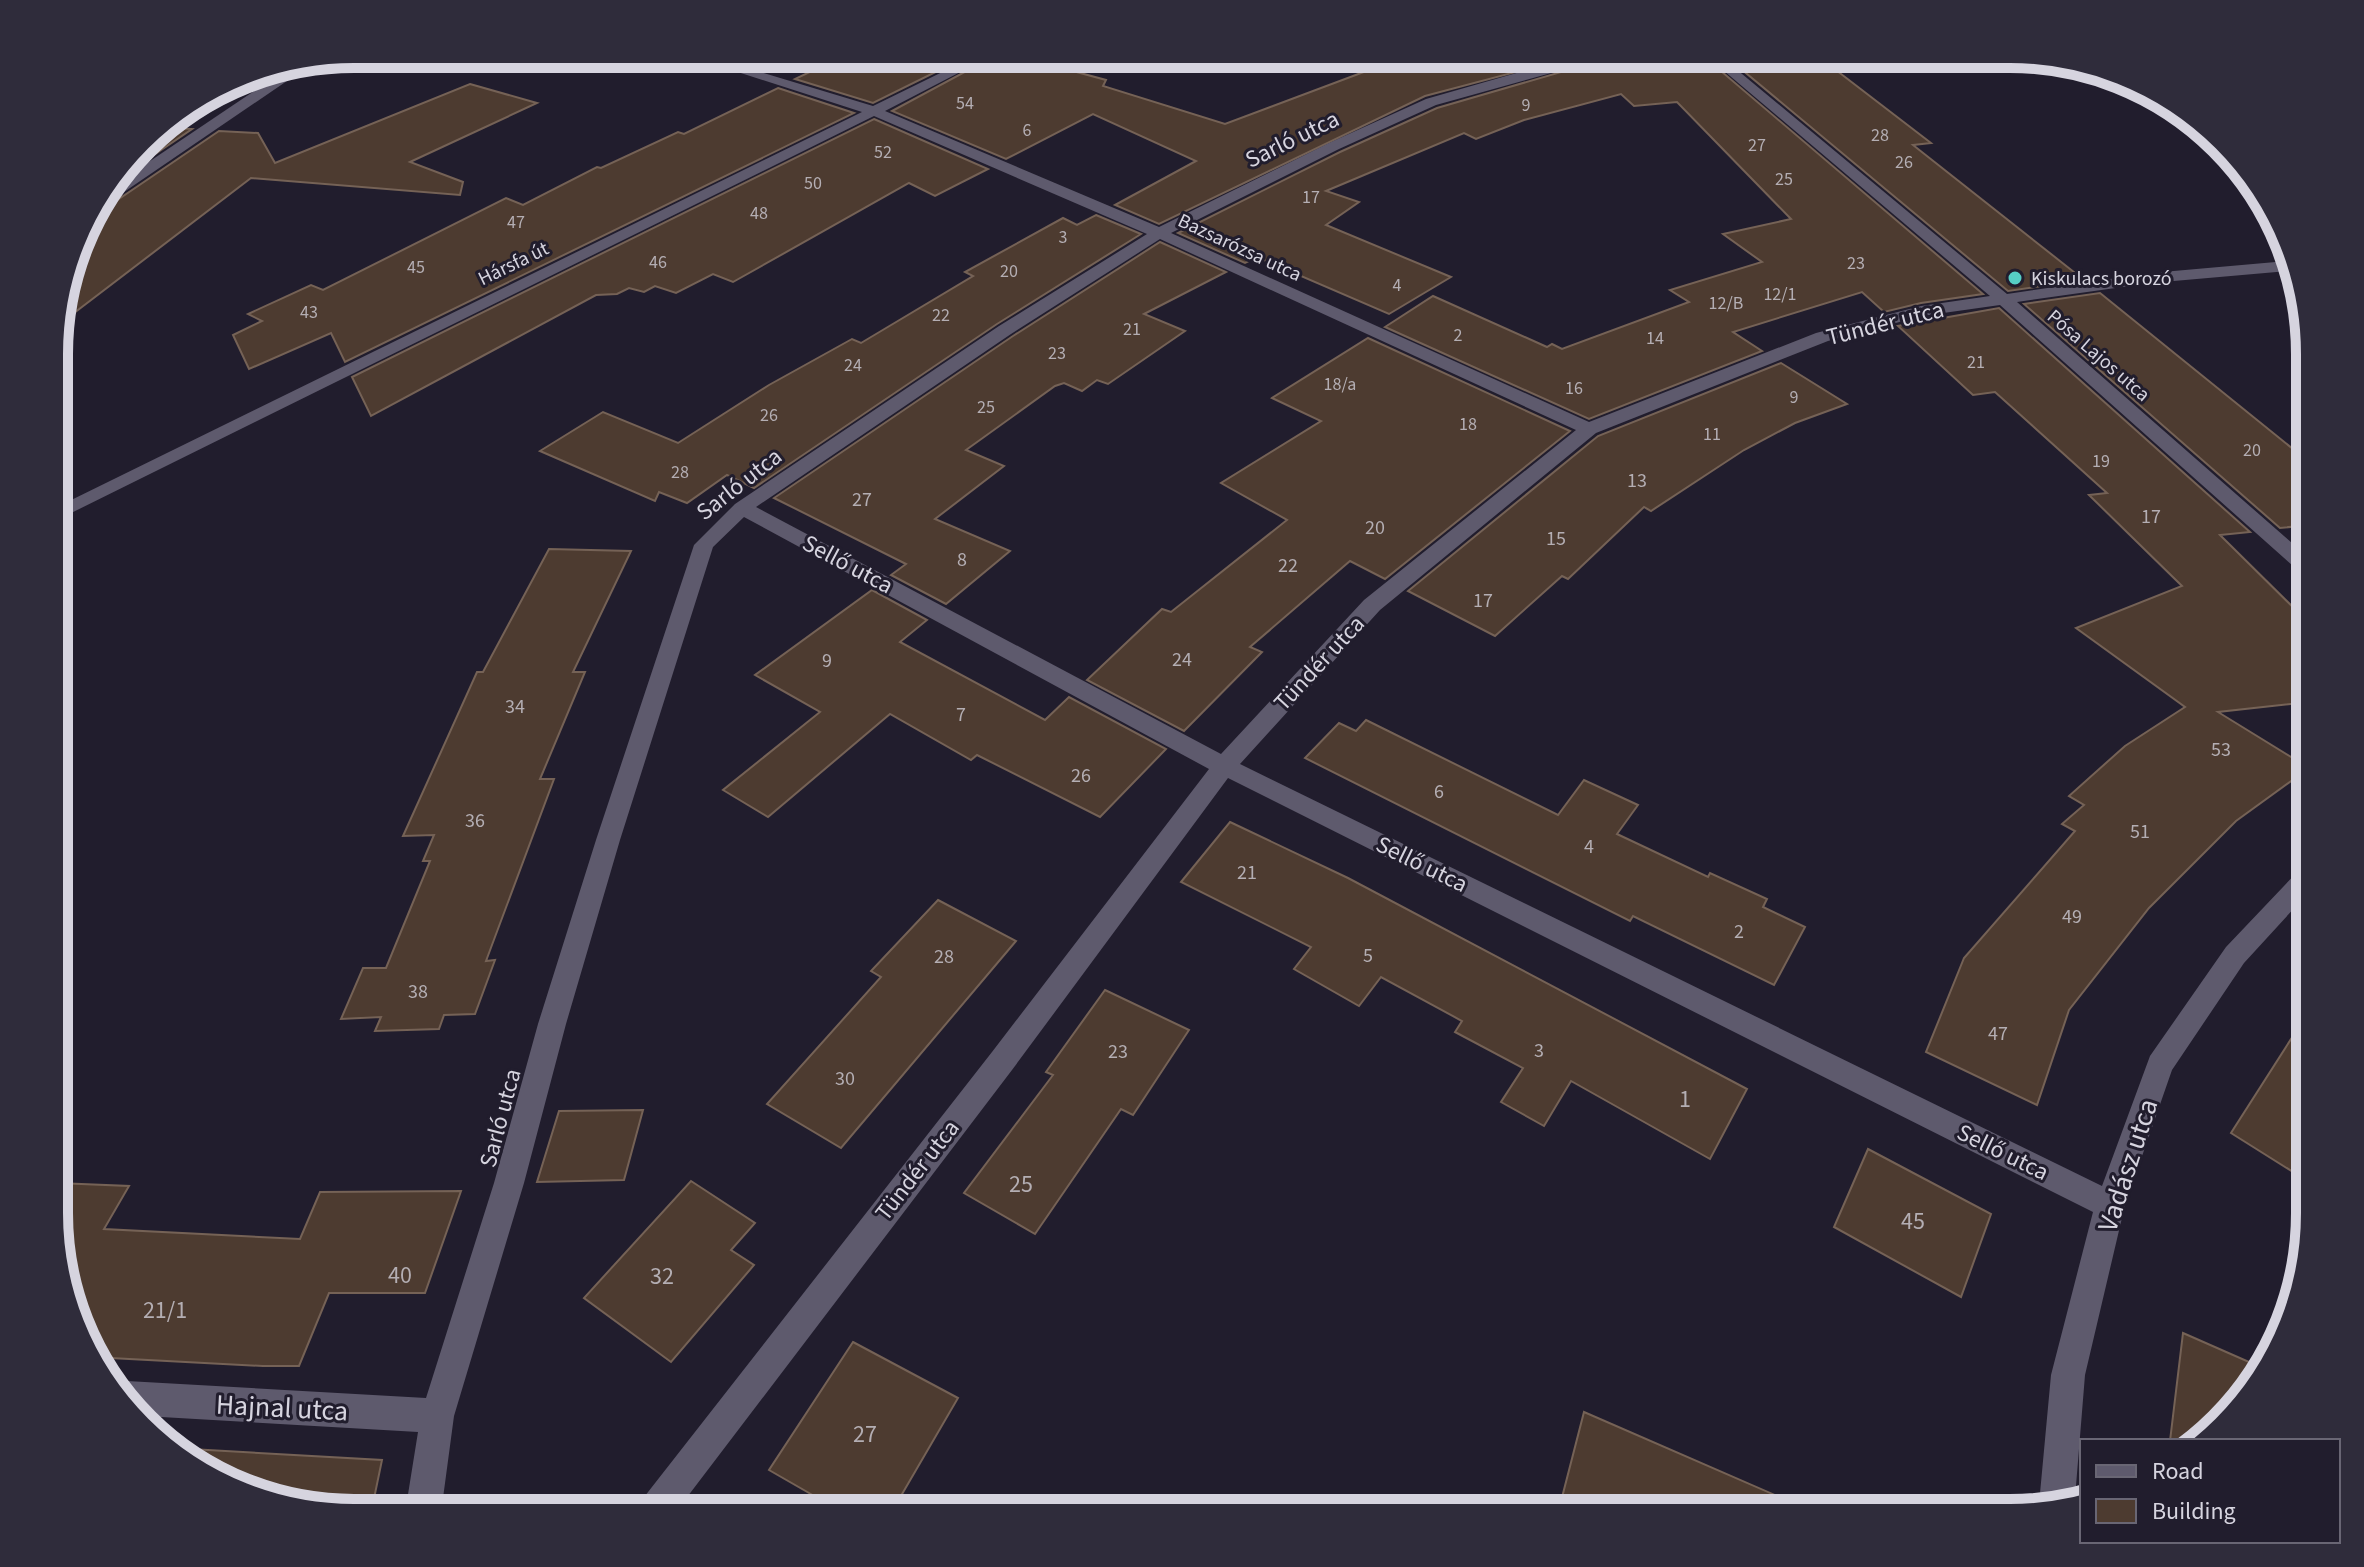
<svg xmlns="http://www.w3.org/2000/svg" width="2364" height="1567" viewBox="0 0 2364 1567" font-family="'Source Sans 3',sans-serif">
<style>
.building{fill:#4d3b30;stroke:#756256;stroke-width:2}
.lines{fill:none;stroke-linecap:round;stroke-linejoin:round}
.minor{fill:#5e5a6d;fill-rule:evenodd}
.poi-dot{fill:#56cec4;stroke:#211d2d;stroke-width:3}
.labels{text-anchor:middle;stroke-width:6;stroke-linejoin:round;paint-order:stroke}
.far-number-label{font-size:18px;fill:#b4aeb3}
.far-street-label{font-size:20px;fill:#d6d4df;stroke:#211d2d}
.far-poi-label{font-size:20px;fill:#d6d4df;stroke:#211d2d;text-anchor:start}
.number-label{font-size:20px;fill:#b4aeb3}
.street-label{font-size:24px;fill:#d6d4df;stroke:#211d2d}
.near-number-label{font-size:24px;fill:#b4aeb3}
.near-street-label{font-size:28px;fill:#d6d4df;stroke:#211d2d}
.rim{fill:none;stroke:#d6d4df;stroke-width:10}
</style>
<rect width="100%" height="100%" fill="#211d2d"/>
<g class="building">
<path d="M 847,54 L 972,54 L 873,103 L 795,79 Z"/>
<path d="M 998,54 L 1010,54 L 1106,80 L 1103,86 L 1225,124 L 1377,67 L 1430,54 L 1584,54 L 1425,96 L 1159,224 L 1115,205 L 1196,161 L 1093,114 L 1006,159 L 892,111 Z"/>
<path d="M 1623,54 L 1701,54 L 1983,294 L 1921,303 L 1884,312 L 1862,292 L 1733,332 L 1762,351 L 1589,419 L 1385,327 L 1433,296 L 1547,347 L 1552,344 L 1562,349 L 1689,302 L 1670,290 L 1762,262 L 1723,234 L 1791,219 L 1677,102 L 1634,106 L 1621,94 L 1524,120 L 1476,139 L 1464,133 L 1326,191 L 1359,202 L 1326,225 L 1451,277 L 1389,314 L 1257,257 L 1245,263 L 1178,233 L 1340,152 L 1437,108 Z"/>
<path d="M 1723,54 L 1815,54 L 1931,143 L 1913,145 L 2084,280 L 2008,291 Z"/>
<path d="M 470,84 L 537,103 L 410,162 L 463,182 L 460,195 L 251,178 L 57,326 L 57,315 L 85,221 L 95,208 L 107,207 L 219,131 L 258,133 L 275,163 Z"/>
<path d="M 778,88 L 854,113 L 345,362 L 331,333 L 249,369 L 233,335 L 262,321 L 248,314 L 311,285 L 323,290 L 506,198 L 523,205 L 597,167 L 601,168 L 678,132 L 684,134 Z"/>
<path d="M 874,119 L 988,169 L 935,196 L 909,183 L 733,282 L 713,274 L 676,293 L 655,286 L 644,292 L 629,288 L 617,294 L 596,295 L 371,416 L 352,377 Z"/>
<path d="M 159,127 L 192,129 L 117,180 L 156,129 Z"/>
<path d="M 1096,215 L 1141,234 L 997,324 L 754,488 L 727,475 L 687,503 L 659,492 L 655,501 L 540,451 L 603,412 L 678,443 L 769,385 L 852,339 L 861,343 L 973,276 L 965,272 L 1063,218 L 1077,225 Z"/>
<path d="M 1160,242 L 1226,272 L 1144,314 L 1185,331 L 1108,384 L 1097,380 L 1082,391 L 1064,383 L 1055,386 L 966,450 L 1004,466 L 935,519 L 1010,551 L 946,604 L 891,575 L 906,564 L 774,498 L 1013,336 Z"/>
<path d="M 2100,293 L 2309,462 L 2309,525 L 2280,528 L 2024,304 Z"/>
<path d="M 1999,308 L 2250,532 L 2220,535 L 2309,623 L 2309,702 L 2218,712 L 2309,768 L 2236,821 L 2149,908 L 2069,1010 L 2037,1105 L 1926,1052 L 1964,958 L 2075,831 L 2062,824 L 2084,805 L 2069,796 L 2125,746 L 2185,707 L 2076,628 L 2182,586 L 2089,495 L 2107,493 L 1995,392 L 1973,395 L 1898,326 Z"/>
<path d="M 1368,338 L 1570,431 L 1385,579 L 1350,561 L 1250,647 L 1262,652 L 1184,731 L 1087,680 L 1162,609 L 1171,612 L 1287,520 L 1221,483 L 1321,421 L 1272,398 Z"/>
<path d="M 1781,363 L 1847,404 L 1795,423 L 1744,450 L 1651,511 L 1644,507 L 1568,579 L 1562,576 L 1495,636 L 1408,591 L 1598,436 Z"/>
<path d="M 549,549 L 631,551 L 573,672 L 585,672 L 540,779 L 554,779 L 486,961 L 495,960 L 475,1014 L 444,1015 L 439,1029 L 375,1031 L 381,1017 L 341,1019 L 363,968 L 386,968 L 430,861 L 423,861 L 434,835 L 403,836 L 477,672 L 483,672 Z"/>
<path d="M 872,590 L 927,620 L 900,642 L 1045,720 L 1069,697 L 1166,749 L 1100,817 L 977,755 L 971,760 L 890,714 L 768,817 L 723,790 L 820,712 L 755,675 Z"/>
<path d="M 1366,720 L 1558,815 L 1584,780 L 1638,805 L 1617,834 L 1708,877 L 1710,873 L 1767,899 L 1763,907 L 1805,927 L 1774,985 L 1633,916 L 1630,921 L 1305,758 L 1339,723 L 1356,731 Z"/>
<path d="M 1230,822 L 1348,878 L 1747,1089 L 1710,1159 L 1571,1081 L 1544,1126 L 1501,1102 L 1523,1068 L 1455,1032 L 1462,1021 L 1381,977 L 1359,1006 L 1294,969 L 1311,947 L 1181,882 Z"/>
<path d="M 938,900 L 1016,941 L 841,1148 L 767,1104 L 881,977 L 871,971 Z"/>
<path d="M 1105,990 L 1189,1030 L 1133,1115 L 1121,1109 L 1035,1234 L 964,1193 L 1053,1075 L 1046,1072 Z"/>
<path d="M 2309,1011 L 2309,1182 L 2231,1133 Z"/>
<path d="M 643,1110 L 624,1180 L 537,1182 L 559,1111 Z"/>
<path d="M 1868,1149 L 1991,1214 L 1961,1297 L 1834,1227 Z"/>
<path d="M 691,1181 L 755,1223 L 731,1250 L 754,1265 L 671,1362 L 584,1298 Z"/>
<path d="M 57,1183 L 129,1186 L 104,1229 L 300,1239 L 320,1192 L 461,1191 L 425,1293 L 329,1293 L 299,1366 L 263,1366 L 92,1357 L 57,1252 Z"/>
<path d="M 2183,1333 L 2265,1369 L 2259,1380 L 2194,1441 L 2170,1441 Z"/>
<path d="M 853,1342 L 958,1398 L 891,1513 L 844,1513 L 769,1470 Z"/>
<path d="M 1584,1412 L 1814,1512 L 1558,1513 Z"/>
<path d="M 173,1448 L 382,1460 L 371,1513 L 354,1513 L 258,1497 L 187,1462 Z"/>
</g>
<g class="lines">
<g class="minor">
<path d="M 682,54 L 701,54 L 873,106 L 979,54 L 995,54 L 885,111 L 1159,227 L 1329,143 L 1426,99 L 1527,70 L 1597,54 L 1620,54 L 1436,105 L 1339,149 L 1171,233 L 1589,422 L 1816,333 L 1921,306 L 1990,296 L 1704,54 L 1718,54 L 2007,294 L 2151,273 L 2287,261 L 2289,271 L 2151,283 L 2017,302 L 2309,558 L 2309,575 L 2302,574 L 2000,305 L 1922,316 L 1828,341 L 1596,433 L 1380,610 L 1240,764 L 2102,1186 L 2150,1056 L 2226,947 L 2300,869 L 2309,866 L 2309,892 L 2244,963 L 2172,1070 L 2125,1205 L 2085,1375 L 2075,1498 L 2041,1509 L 2039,1504 L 2051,1375 L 2093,1212 L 1228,778 L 1012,1070 L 675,1513 L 635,1513 L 641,1501 L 992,1052 L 1209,769 L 744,517 L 713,547 L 620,840 L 566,1024 L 524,1183 L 454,1416 L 441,1513 L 405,1513 L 418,1432 L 144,1416 L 116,1386 L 127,1381 L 426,1398 L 494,1183 L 538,1024 L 596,840 L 694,545 L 735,504 L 999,326 L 1147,234 L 874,116 L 57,520 L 57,507 L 862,112 ZM 1160,239 L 1576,430 L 1364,600 L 1221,754 L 756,507 L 1011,334 Z"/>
<path d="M 306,63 L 306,68 L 105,205 L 97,206 L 110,188 L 290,67 Z"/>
</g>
</g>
<circle class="poi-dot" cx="2015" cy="278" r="8"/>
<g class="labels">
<g class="far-number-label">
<text x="965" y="109">54</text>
<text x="1526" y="111">9</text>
<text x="1027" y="136">6</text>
<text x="1880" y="141">28</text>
<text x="1757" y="151">27</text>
<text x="883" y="158">52</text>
<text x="1904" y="168">26</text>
<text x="1784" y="185">25</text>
<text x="813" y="189">50</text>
<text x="1311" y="203">17</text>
<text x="759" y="219">48</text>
<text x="516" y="228">47</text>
<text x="1063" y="243">3</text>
<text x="658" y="268">46</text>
<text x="1856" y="269">23</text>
<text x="416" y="273">45</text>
<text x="1009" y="277">20</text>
<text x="1397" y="291">4</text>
<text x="1780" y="300">12/1</text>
<text x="1726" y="309">12/B</text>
<text x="309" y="318">43</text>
<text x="941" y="321">22</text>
<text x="1132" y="335">21</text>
<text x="1458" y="341">2</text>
<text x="1655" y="344">14</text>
<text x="1057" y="359">23</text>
<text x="1976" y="368">21</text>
<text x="853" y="371">24</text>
<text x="1340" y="390">18/a</text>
<text x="1574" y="394">16</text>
<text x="1794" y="403">9</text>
<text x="986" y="413">25</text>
<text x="769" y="421">26</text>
<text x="1468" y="430">18</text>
<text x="1712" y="440">11</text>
<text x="2252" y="456">20</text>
<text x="2101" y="467">19</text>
<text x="680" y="478">28</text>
</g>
<g class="far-street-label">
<text transform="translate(1240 247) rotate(25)" y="7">Bazsarózsa utca</text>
<text transform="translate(513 263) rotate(-26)" y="7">Hársfa út</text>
<text transform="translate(2099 355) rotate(41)" y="7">Pósa Lajos utca</text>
</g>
<g class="far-poi-label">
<text x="2031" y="285">Kiskulacs borozó</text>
</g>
<g class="number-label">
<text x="1637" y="487">13</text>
<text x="862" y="506">27</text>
<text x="2151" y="523">17</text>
<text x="1375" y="534">20</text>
<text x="1556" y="545">15</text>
<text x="962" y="566">8</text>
<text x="1288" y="572">22</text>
<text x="1483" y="607">17</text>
<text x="1182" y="666">24</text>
<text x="827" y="667">9</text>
<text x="515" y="713">34</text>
<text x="961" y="721">7</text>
<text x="2221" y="756">53</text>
<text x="1081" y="782">26</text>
<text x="1439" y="798">6</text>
<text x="475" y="827">36</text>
<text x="2140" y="838">51</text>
<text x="1589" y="853">4</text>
<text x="1247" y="879">21</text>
<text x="2072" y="923">49</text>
<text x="1739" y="938">2</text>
<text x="1368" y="962">5</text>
<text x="944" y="963">28</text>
<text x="418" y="998">38</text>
<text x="1998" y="1040">47</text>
<text x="1539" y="1057">3</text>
<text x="1118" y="1058">23</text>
<text x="845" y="1085">30</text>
</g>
<g class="street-label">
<text transform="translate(1292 139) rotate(-26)" y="8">Sarló utca</text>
<text transform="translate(1885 323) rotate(-14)" y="8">Tündér utca</text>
<text transform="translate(739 484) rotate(-38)" y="8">Sarló utca</text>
<text transform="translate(848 564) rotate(28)" y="8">Sellő utca</text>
<text transform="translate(1319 663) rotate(-47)" y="8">Tündér utca</text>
<text transform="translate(1422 864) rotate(26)" y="8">Sellő utca</text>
<text transform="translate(500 1118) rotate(-75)" y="8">Sarló utca</text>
<text transform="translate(2003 1152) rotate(26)" y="8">Sellő utca</text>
<text transform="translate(917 1170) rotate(-52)" y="8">Tündér utca</text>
</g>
<g class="near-number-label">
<text x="1685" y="1107">1</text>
<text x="1021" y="1192">25</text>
<text x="1913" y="1229">45</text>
<text x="400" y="1283">40</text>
<text x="662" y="1284">32</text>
<text x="165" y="1318">21/1</text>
<text x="865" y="1442">27</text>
</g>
<g class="near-street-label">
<text transform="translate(2127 1165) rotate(-72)" y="10">Vadász utca</text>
<text transform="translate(282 1407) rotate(3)" y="10">Hajnal utca</text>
</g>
</g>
<path d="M0 0H2364V1567H0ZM354 68H2010A286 286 0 0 1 2296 354V1213A286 286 0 0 1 2010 1499H354A286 286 0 0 1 68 1213V354A286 286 0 0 1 354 68Z" fill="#2f2c3b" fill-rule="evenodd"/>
<path class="rim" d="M354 68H2010A286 286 0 0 1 2296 354V1213A286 286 0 0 1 2010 1499H354A286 286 0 0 1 68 1213V354A286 286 0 0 1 354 68Z"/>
<rect x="2080" y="1439" width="260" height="104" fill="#211d2d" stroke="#696674" stroke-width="2"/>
<rect x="2096" y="1465" width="40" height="12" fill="#5e5a6d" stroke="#696674" stroke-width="2"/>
<text x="2152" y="1479" font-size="24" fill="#d6d4df">Road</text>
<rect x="2096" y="1499" width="40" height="24" fill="#4d3b30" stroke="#696674" stroke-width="2"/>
<text x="2152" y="1519" font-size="24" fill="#d6d4df">Building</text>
</svg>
